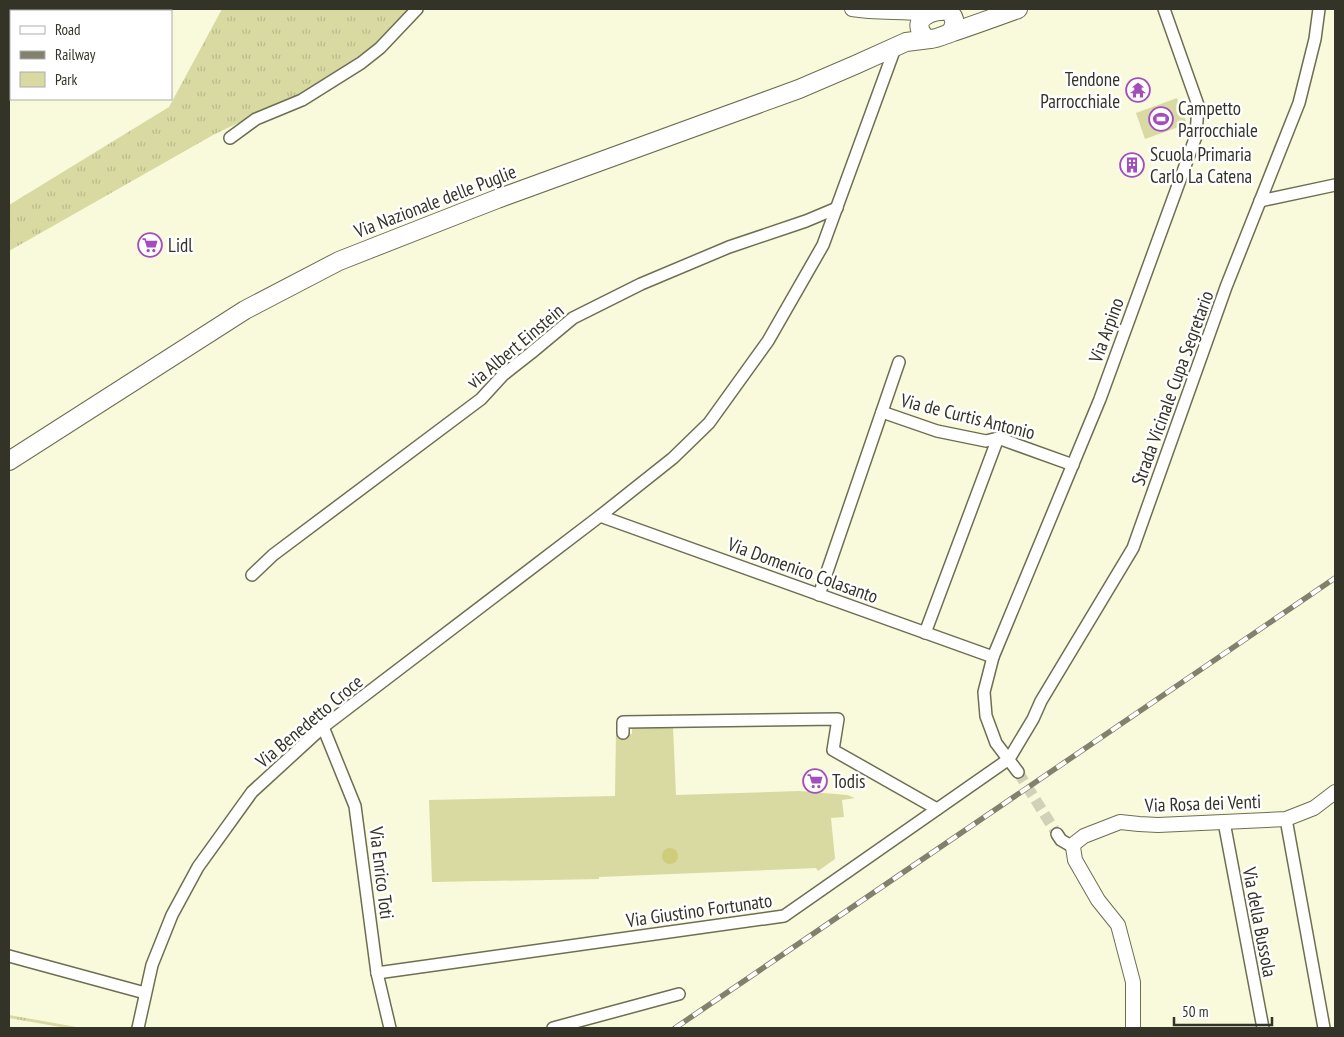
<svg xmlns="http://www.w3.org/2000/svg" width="1344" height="1037" viewBox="0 0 1344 1037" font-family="'PT Sans Narrow',sans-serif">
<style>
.grass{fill:url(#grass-tufts)}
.park{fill:#d9d9a2}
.water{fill:#cfcd7a}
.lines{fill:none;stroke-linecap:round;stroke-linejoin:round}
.minor-tunnel{stroke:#d1d1b7;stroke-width:11;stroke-dasharray:11 5.5;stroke-linecap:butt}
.minor-casing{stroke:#6e6e53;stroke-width:14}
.tertiary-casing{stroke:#6e6e53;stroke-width:16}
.primary-casing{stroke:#6e6e53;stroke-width:20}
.minor{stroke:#fff;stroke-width:11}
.tertiary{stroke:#fff;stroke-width:14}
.primary{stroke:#fff;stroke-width:18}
.rail-casing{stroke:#81816e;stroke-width:5.5}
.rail{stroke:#fff;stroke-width:4;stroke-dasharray:11;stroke-linecap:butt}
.labels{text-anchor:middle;stroke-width:5;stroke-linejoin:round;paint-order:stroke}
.poi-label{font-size:19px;fill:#333327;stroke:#fff;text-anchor:start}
.street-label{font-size:19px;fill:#333327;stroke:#fff}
</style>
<defs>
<pattern id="grass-tufts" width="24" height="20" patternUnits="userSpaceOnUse" patternTransform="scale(1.25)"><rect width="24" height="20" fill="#d9d9a2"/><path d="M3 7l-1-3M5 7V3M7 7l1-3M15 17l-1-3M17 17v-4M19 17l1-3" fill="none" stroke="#bbbb8c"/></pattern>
</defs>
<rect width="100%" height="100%" fill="#f9f9db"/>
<g class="grass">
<path d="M 222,9 L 411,9 L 373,46 L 308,91 L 294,99 L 238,123 L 213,135 L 9,251 L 9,205 L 169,107 Z"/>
<path d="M 9,1015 L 82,1028 L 66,1028 L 9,1018 Z"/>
</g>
<g class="park">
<path d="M 1177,98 L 1187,124 L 1145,139 L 1136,113 Z"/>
<path d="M 673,727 L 676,795 L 799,791 L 847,795 L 855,798 L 842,800 L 844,817 L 831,818 L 835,859 L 818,871 L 816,868 L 599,877 L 599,879 L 432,882 L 429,800 L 615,796 L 616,733 L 632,734 L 632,728 Z"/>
</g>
<circle class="water" cx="670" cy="856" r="8"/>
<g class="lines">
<path class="minor-tunnel" d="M 1018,772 L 1057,834"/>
<g class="minor-casing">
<g id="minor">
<path d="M 230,138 L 256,119 L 302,100 L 361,63 L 380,48 L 417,9"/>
<path d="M 1260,201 L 1335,185"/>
<path d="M 882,412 L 937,431 L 986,441 L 998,438 L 1073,465"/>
<path d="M 600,516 L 993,657"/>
<path d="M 252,575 L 273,555 L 481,399 L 503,375 L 531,353 L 573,318 L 641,284 L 729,247 L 806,221 L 837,208"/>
<path d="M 819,595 L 899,362"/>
<path d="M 925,633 L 998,438"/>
<path d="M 323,727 L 355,806 L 377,973 L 390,1028"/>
<path d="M 623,733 L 623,722 L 838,719 L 833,750 L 937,809"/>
<path d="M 1018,772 L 996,743 L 986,716 L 984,692 L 993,657 L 1100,399 L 1196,136 L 1198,105 L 1164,9"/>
<path d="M 1286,819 L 1324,1028"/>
<path d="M 1224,822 L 1263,1028"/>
<path d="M 1057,834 L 1061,840 L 1073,847"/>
<path d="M 9,956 L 145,993"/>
<path d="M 377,973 L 784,916 L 1009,759 L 1033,719 L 1041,701 L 1133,548 L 1226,287 L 1299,103 L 1315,39 L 1319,9"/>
<path d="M 138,1028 L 152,965 L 172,915 L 198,867 L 252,792 L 323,727 L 600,516 L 673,458 L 709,423 L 768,341 L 823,245 L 895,48"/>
<path d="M 553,1028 L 679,994"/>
</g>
</g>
<g class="tertiary-casing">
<g id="tertiary">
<path d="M 852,9 C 877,13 902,11 927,14"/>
<path d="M 1133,1028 L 1133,982 L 1118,925 L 1098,900 L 1075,860 L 1073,847 L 1075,843 L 1084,836 L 1120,822 L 1139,824 L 1158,825 L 1286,819 L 1314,808 L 1335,792"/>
</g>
</g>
<g class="primary-casing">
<g id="primary">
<path d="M 948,34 C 956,27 957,18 948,11 C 934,9 909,18 924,36 C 925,37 928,39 930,39 C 937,39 946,34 953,32 C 974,25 996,17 1018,9"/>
<path d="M 9,461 L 245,310 L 339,261 L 497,199 L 799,89 L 855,65 L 906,42 L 930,39"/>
</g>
</g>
<use href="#minor" class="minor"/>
<use href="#tertiary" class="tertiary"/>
<use href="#primary" class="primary"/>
<g class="rail-casing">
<path id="rail" d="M 675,1028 L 1335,578"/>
</g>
<use href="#rail" class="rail"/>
</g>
<defs>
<g id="temple-ring" transform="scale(1.25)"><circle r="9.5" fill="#fff" stroke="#a24ebc" stroke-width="1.5"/><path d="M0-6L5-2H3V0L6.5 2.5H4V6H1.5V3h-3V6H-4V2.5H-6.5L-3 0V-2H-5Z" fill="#a24ebc"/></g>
<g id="stadium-ring" transform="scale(1.25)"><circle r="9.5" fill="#fff" stroke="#a24ebc" stroke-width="1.5"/><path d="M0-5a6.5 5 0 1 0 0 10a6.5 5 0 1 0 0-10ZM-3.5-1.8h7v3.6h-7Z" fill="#a24ebc"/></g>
<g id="building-ring" transform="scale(1.25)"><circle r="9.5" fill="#fff" stroke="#a24ebc" stroke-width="1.5"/><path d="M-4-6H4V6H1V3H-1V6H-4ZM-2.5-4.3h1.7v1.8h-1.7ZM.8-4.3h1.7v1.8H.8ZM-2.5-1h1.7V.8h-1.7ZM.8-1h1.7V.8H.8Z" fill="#a24ebc"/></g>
<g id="supermarket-ring" transform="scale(1.25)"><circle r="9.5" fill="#fff" stroke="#a24ebc" stroke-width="1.5"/><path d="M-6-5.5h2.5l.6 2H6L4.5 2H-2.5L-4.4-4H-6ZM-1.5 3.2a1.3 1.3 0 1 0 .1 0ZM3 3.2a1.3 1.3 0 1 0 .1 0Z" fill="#a24ebc"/></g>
</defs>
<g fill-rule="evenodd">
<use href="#temple-ring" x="1138" y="90"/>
<use href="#stadium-ring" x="1161" y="119"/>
<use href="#building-ring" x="1132" y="165"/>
<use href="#supermarket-ring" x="150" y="245"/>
<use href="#supermarket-ring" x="815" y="781"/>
</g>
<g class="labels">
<g class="poi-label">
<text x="1120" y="86" text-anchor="end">Tendone<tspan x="1120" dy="22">Parrocchiale</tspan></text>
<text x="1178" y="115">Campetto<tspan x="1178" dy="22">Parrocchiale</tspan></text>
<text x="1150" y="161">Scuola Primaria<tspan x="1150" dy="22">Carlo La Catena</tspan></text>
<text x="168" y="252">Lidl</text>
<text x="832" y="788">Todis</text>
</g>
<g class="street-label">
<text transform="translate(435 201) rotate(-21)" y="7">Via Nazionale delle Puglie</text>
<text transform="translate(1106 330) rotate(-70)" y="7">Via Arpino</text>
<text transform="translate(515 346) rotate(-40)" y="7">via Albert Einstein</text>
<text transform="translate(1172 388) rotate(-70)" y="7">Strada Vicinale Cupa Segretario</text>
<text transform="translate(968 416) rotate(14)" y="7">Via de Curtis Antonio</text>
<text transform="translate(803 570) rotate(20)" y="7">Via Domenico Colasanto</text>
<text transform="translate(309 721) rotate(-40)" y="7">Via Benedetto Croce</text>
<text transform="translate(1203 803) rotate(-2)" y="7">Via Rosa dei Venti</text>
<text transform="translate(382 873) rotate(83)" y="7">Via Enrico Toti</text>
<text transform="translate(699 910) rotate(-8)" y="7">Via Giustino Fortunato</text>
<text transform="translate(1260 922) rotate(79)" y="7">Via della Bussola</text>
</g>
</g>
<rect width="1344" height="1037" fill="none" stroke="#333327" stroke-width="20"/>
<rect x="10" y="10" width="162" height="90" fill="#ffffff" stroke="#adada9"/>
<rect x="20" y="26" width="25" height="8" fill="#ffffff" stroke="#adada9"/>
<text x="55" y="35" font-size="15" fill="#333327">Road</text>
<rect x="20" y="51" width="25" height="8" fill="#81816e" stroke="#adada9"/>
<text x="55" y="60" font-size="15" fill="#333327">Railway</text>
<rect x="20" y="72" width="25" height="15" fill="#d9d9a2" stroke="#adada9"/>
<text x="55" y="85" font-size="15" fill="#333327">Park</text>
<path d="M1174 1017v8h98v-8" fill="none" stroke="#333327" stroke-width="2.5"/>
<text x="1182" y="1017" font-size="15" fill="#333327" stroke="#ffffff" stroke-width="4" paint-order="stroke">50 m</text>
</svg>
